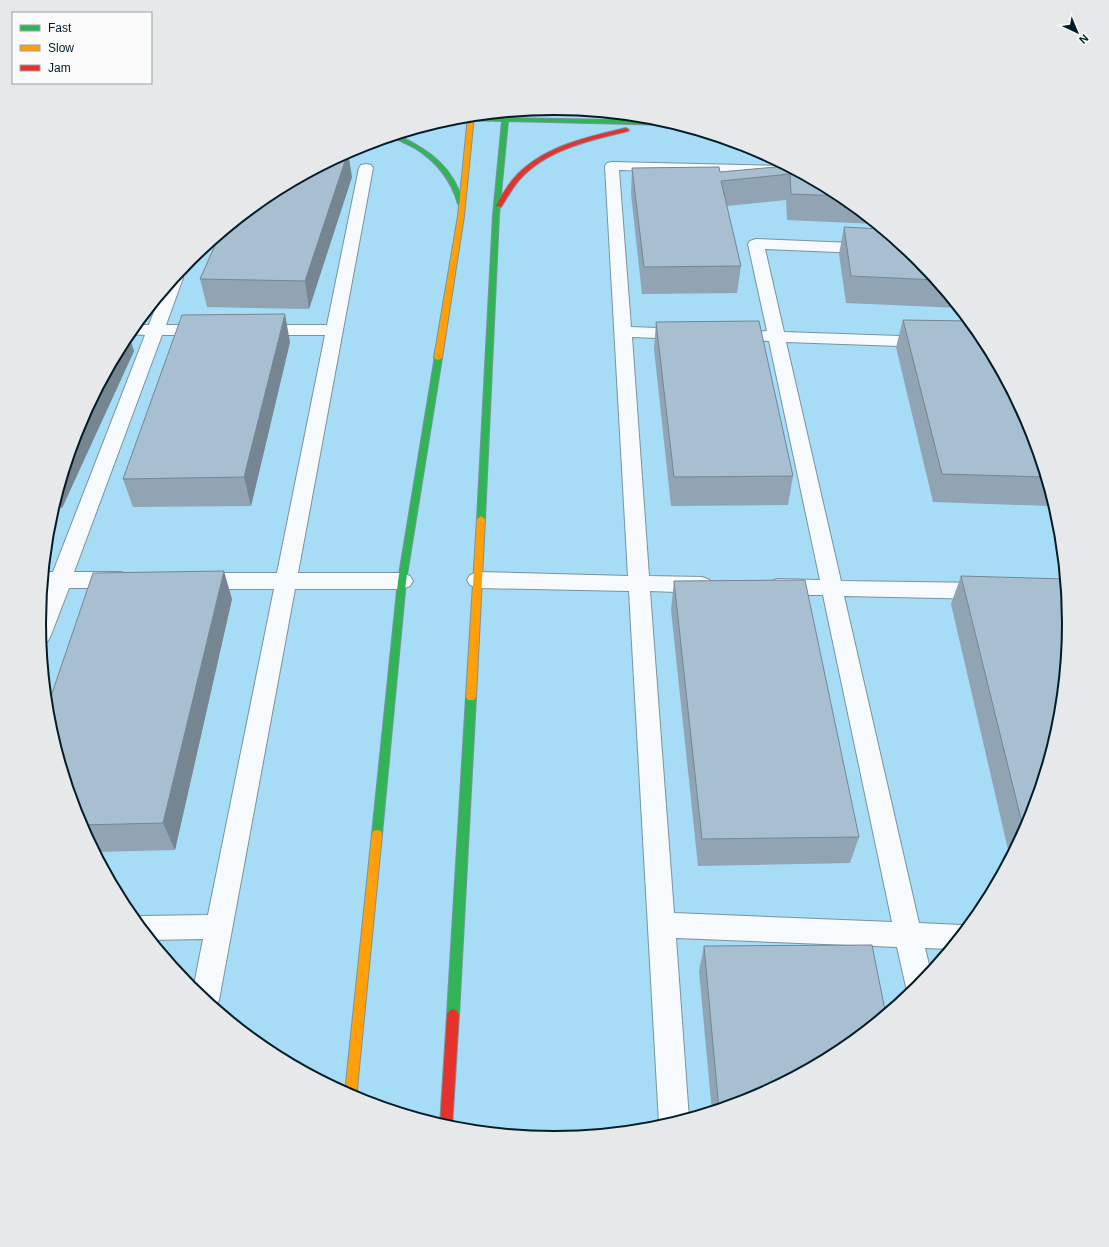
<svg xmlns="http://www.w3.org/2000/svg" width="1109" height="1247" viewBox="0 0 1109 1247" font-family="Helvetica,sans-serif">
<style>
.built{fill:#a6dcf5}
.lines{fill:none;stroke-linecap:round;stroke-linejoin:round}
.street-casing{stroke:#7a939e;stroke-width:2}
.fast-casing{stroke:#7a939e;stroke-width:2}
.slow-casing{stroke:#7a939e;stroke-width:2}
.jam-casing{stroke:#7a939e;stroke-width:2}
.street{fill:#f6fafc;fill-rule:evenodd}
.fast{fill:#30b455;fill-rule:evenodd}
.slow{fill:#ff9f0a;fill-rule:evenodd}
.jam{fill:#e5322d;fill-rule:evenodd}
.wall{fill:#90a4b4}
.shaded-wall{fill:#758692}
.building{fill:#a7bfd1;stroke:#758692}
.rim{fill:none;stroke:#021d28;stroke-width:2}
</style>
<rect width="100%" height="100%" fill="#c1dce9"/>
<circle class="built" cx="554" cy="623" r="514"/>
<g class="lines">
<g class="street-casing">
<g id="street">
<path d="M 612,162 L 788,166 L 801,174 L 796,175 L 619,170 L 631,327 L 684,329 L 690,330 L 693,334 L 690,338 L 684,339 L 632,337 L 649,576 L 702,577 L 710,580 L 713,585 L 710,590 L 702,593 L 650,591 L 674,913 L 892,922 L 823,595 L 777,595 L 769,592 L 766,587 L 769,582 L 777,579 L 820,580 L 769,341 L 756,340 L 753,336 L 756,332 L 767,331 L 748,244 L 750,241 L 756,239 L 902,245 L 912,254 L 908,255 L 765,249 L 784,332 L 928,337 L 934,338 L 937,342 L 934,346 L 928,347 L 786,342 L 841,581 L 986,583 L 994,586 L 997,591 L 994,596 L 986,599 L 844,596 L 919,923 L 961,925 L 969,927 L 951,949 L 925,948 L 931,973 L 919,988 L 910,996 L 906,987 L 897,947 L 676,938 L 689,1119 L 661,1127 L 659,1123 L 629,591 L 478,588 L 470,585 L 467,580 L 470,575 L 478,572 L 628,576 L 605,166 L 607,163 Z"/>
<path d="M 366,164 L 371,165 L 373,168 L 298,573 L 402,573 L 410,576 L 413,581 L 410,586 L 402,589 L 295,589 L 219,1000 L 215,1009 L 193,990 L 203,939 L 151,940 L 133,919 L 141,916 L 208,915 L 274,589 L 198,589 L 190,586 L 187,581 L 190,576 L 198,573 L 277,573 L 325,335 L 258,335 L 252,334 L 249,330 L 252,326 L 258,325 L 327,325 L 359,168 L 361,165 Z"/>
<path d="M 178,274 L 181,275 L 183,278 L 166,325 L 206,325 L 212,326 L 215,330 L 212,334 L 206,335 L 162,335 L 74,572 L 121,572 L 129,575 L 132,580 L 129,585 L 121,588 L 69,588 L 51,635 L 48,641 L 41,643 C 39,621 39,608 47,588 L 43,587 L 44,572 L 53,572 L 145,335 L 128,334 L 136,325 L 149,325 L 160,295 Z"/>
</g>
</g>
<g class="fast-casing">
<g id="fast">
<path d="M 503,113 L 508,113 L 508,118 L 666,121 L 673,123 L 671,125 L 508,121 L 499,215 L 485,519 L 481,522 L 477,519 L 493,215 L 502,121 L 457,120 L 454,118 L 467,117 L 503,117 Z"/>
<path d="M 397,135 C 431,151 453,167 464,204 L 463,205 L 458,204 C 451,179 437,162 415,148 C 408,144 399,141 393,137 Z"/>
<path d="M 435,356 L 441,356 L 442,358 L 406,581 L 382,834 L 381,837 L 377,838 L 373,837 L 372,834 L 398,581 Z"/>
<path d="M 471,693 L 474,694 L 476,697 L 459,1015 L 457,1019 L 453,1021 L 449,1019 L 447,1015 L 466,697 L 468,694 Z"/>
</g>
</g>
<g class="slow-casing">
<g id="slow">
<path d="M 468,116 L 474,116 L 464,216 L 442,358 L 438,360 L 434,358 L 458,216 Z"/>
<path d="M 481,516 L 485,519 L 476,697 L 474,700 L 468,700 L 466,697 L 477,519 Z"/>
<path d="M 377,830 L 381,831 L 382,834 L 356,1099 L 345,1093 L 372,834 L 373,831 Z"/>
</g>
</g>
<g class="jam-casing">
<g id="jam">
<path d="M 626,128 L 629,130 L 628,131 C 591,140 547,149 520,179 C 512,188 507,198 501,207 L 496,206 C 502,195 508,184 517,175 C 545,146 588,137 626,128 Z"/>
<path d="M 453,1009 L 457,1011 L 459,1015 L 452,1128 L 440,1125 L 447,1015 L 449,1011 Z"/>
</g>
</g>
<use href="#street" class="street"/>
<use href="#fast" class="fast"/>
<use href="#slow" class="slow"/>
<use href="#jam" class="jam"/>
</g>
<g class="wall">
<path d="M 787,166 L 841,195 L 876,224 L 787,220 L 786,200 L 727,206 L 741,266 L 737,293 L 642,294 L 631,194 L 632,168 L 720,172 Z"/>
<path d="M 352,177 L 309,309 L 207,307 L 200,279 Z"/>
<path d="M 844,227 L 919,259 L 960,308 L 846,303 L 839,254 Z"/>
<path d="M 903,320 L 1031,426 L 1053,500 L 1051,506 L 933,502 L 896,347 Z"/>
<path d="M 656,322 L 793,476 L 788,505 L 671,506 L 654,349 Z"/>
<path d="M 128,334 L 134,351 L 62,508 L 53,508 L 78,426 L 126,337 Z"/>
<path d="M 290,342 L 251,506 L 133,507 L 123,479 Z"/>
<path d="M 961,576 L 1031,821 L 1011,858 L 1010,858 L 951,604 Z"/>
<path d="M 674,581 L 859,837 L 850,863 L 698,866 L 671,610 Z"/>
<path d="M 232,599 L 175,850 L 95,852 L 78,821 Z"/>
<path d="M 704,946 L 752,1100 L 712,1112 L 699,971 Z"/>
</g>
<g class="shaded-wall">
<path d="M 348,152 L 352,177 L 309,309 L 305,281 Z"/>
<path d="M 285,314 L 290,342 L 251,506 L 244,477 Z"/>
<path d="M 128,334 L 134,351 L 62,508 L 57,496 L 78,426 L 126,337 Z"/>
<path d="M 224,571 L 232,599 L 175,850 L 163,823 Z"/>
</g>
<g class="building">
<path d="M 348,152 L 305,281 L 200,279 L 220,234 L 268,195 Z"/>
<path d="M 787,166 L 842,196 L 791,194 L 790,174 L 721,181 L 741,266 L 644,267 L 632,168 L 719,167 L 720,172 Z"/>
<path d="M 844,227 L 882,229 L 919,259 L 936,280 L 851,276 Z"/>
<path d="M 285,314 L 244,477 L 123,479 L 182,315 Z"/>
<path d="M 903,320 L 970,321 L 983,337 L 1031,426 L 1046,477 L 942,474 Z"/>
<path d="M 759,321 L 793,476 L 674,477 L 656,322 Z"/>
<path d="M 224,571 L 163,823 L 81,825 L 78,821 L 49,724 L 47,708 L 93,573 Z"/>
<path d="M 961,576 L 1066,579 L 1070,624 L 1060,724 L 1031,821 L 1025,831 L 1024,831 Z"/>
<path d="M 805,580 L 859,837 L 702,839 L 674,581 Z"/>
<path d="M 872,945 L 886,1015 L 841,1052 L 752,1100 L 719,1110 L 704,946 Z"/>
</g>
<path d="M0 0H1109V1247H0ZM46 623a508 508 0 1 1 1016 0a508 508 0 1 1-1016 0Z" fill="#e6e8e9" fill-rule="evenodd"/>
<path class="rim" d="M46 623a508 508 0 1 1 1016 0a508 508 0 1 1-1016 0Z"/>
<rect x="12" y="12" width="140" height="72" fill="#fafafa" stroke="#97a2a6"/>
<rect x="20" y="25" width="20" height="6" fill="#30b455" stroke="#97a2a6"/>
<text x="48" y="32" font-size="12" fill="#021d28">Fast</text>
<rect x="20" y="45" width="20" height="6" fill="#ff9f0a" stroke="#97a2a6"/>
<text x="48" y="52" font-size="12" fill="#021d28">Slow</text>
<rect x="20" y="65" width="20" height="6" fill="#e5322d" stroke="#97a2a6"/>
<text x="48" y="72" font-size="12" fill="#021d28">Jam</text>
<g transform="translate(1077 32) rotate(136)" stroke="#fafafa" stroke-width="3" paint-order="stroke">
<path d="M0-3L7 15L0 10L-7 15Z" fill="#021d28"/>
<text y="-6" font-size="11" font-weight="bold" text-anchor="middle" fill="#021d28">N</text>
</g>
</svg>
